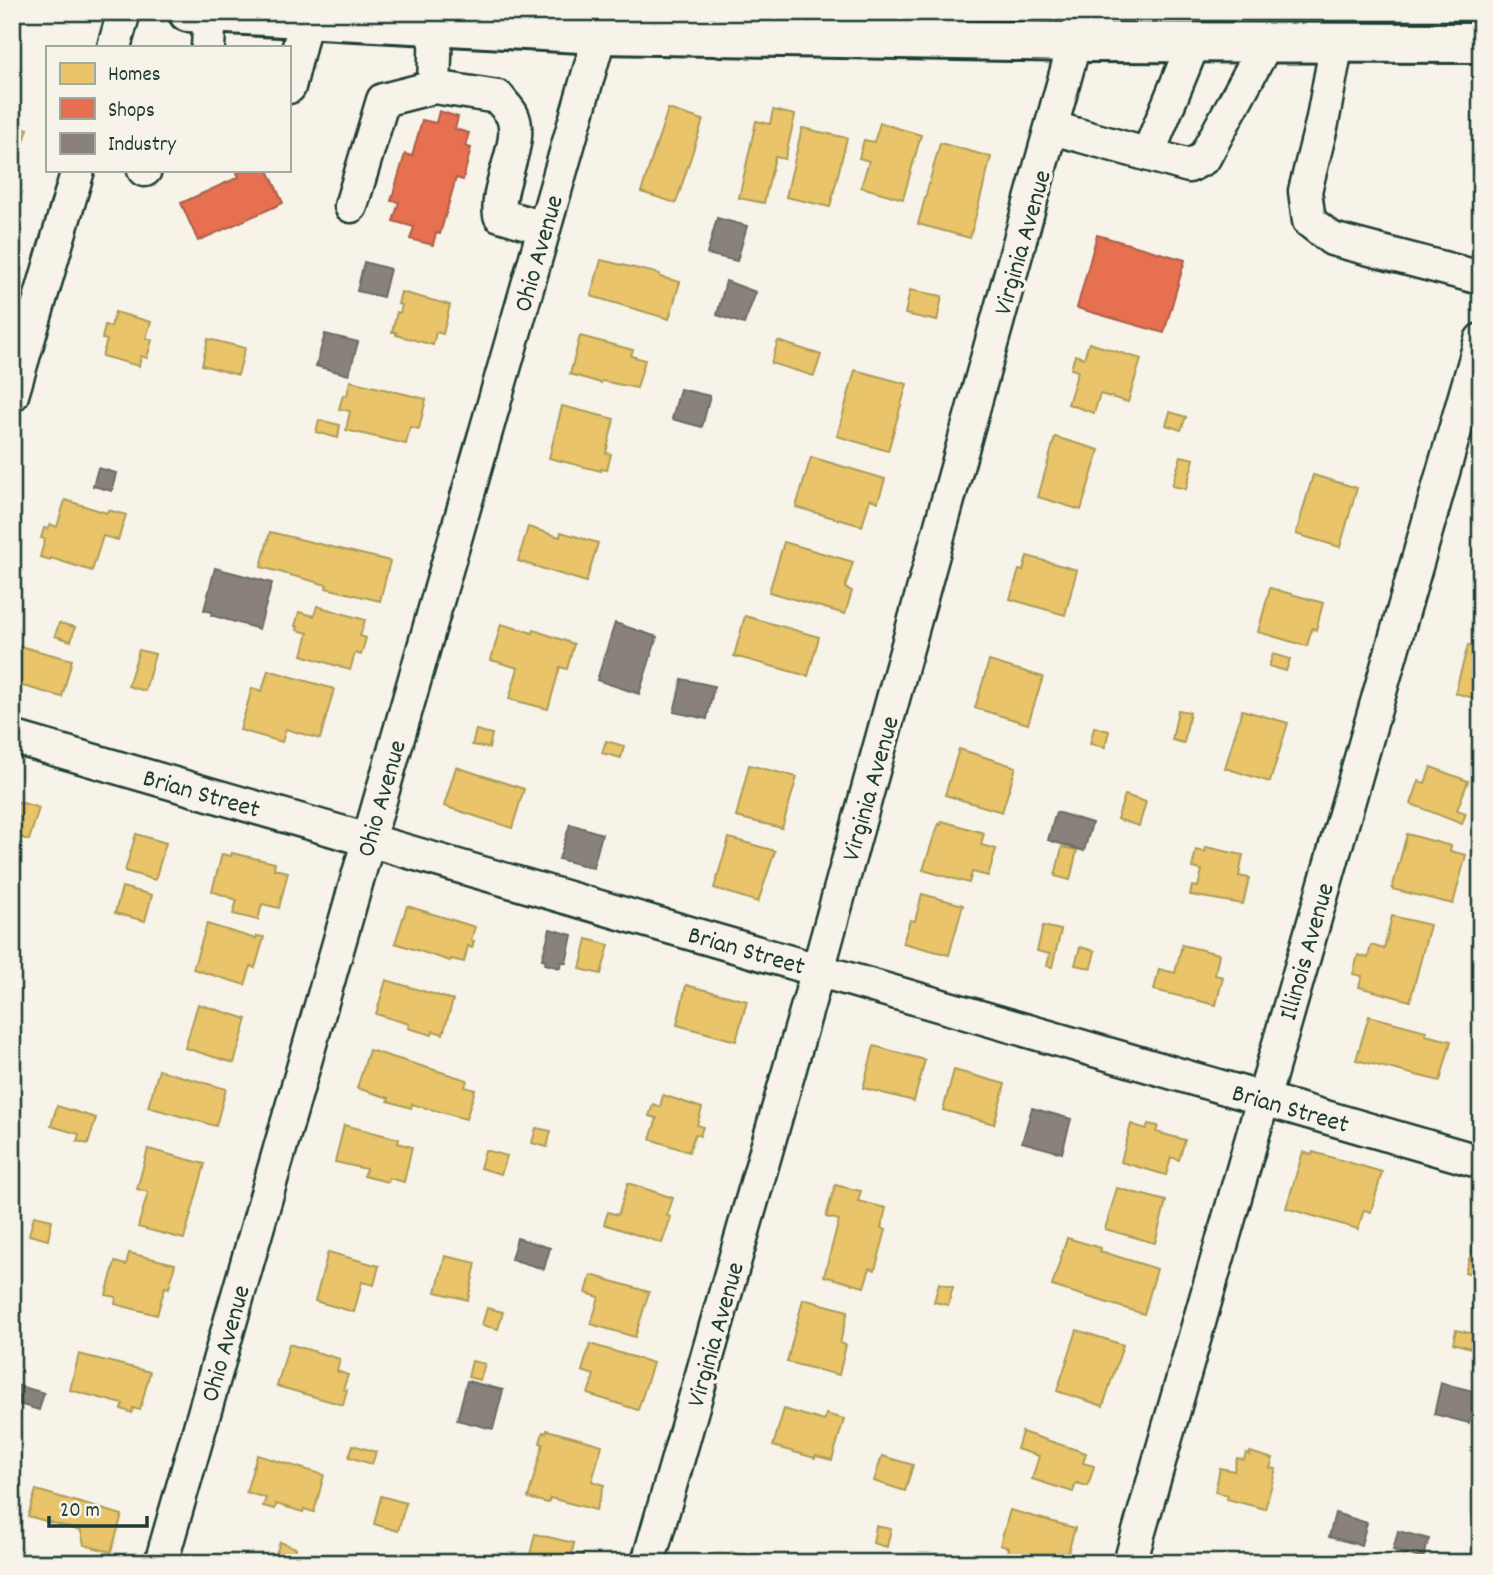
<svg xmlns="http://www.w3.org/2000/svg" width="1493" height="1575" viewBox="0 0 1493 1575" font-family="Dekko,sans-serif">
<style>
.homes{fill:#e9c46a;stroke:#ac9c5a;stroke-width:2}
.shops{fill:#e76f51;stroke:#ab6048;stroke-width:2}
.industry{fill:#8a817c;stroke:#6a6d66;stroke-width:2}
.lines{fill:none;stroke-linecap:round;stroke-linejoin:round}
.minor-casing{stroke:#1f3d34;stroke-width:37}
.major-casing{stroke:#1f3d34;stroke-width:44}
.minor{stroke:#f7f3e8;stroke-width:32}
.major{stroke:#f7f3e8;stroke-width:38}
.labels{text-anchor:middle;stroke-width:7;stroke-linejoin:round;paint-order:stroke}
.street-label{font-size:26px;fill:#1f3d34;stroke:#f7f3e8}
</style>
<rect width="100%" height="100%" fill="#f7f3e8"/>
<filter id="ink" filterUnits="userSpaceOnUse"><feTurbulence type="fractalNoise" baseFrequency=".0143" numOctaves="2"/><feDisplacementMap in="SourceGraphic" scale="14" xChannelSelector="R" yChannelSelector="G"/><feConvolveMatrix kernelMatrix="1 2 1 2 8 2 1 2 1" color-interpolation-filters="sRGB"/></filter>
<g filter="url(#ink)">
<g class="homes">
<path d="M 668,109 L 703,120 L 676,203 L 641,192 Z"/>
<path d="M 773,110 L 795,115 L 785,159 L 775,157 L 764,203 L 739,198 L 756,121 L 770,124 Z"/>
<path d="M 880,123 L 921,135 L 903,199 L 861,187 L 869,161 L 859,158 L 864,140 L 874,142 Z"/>
<path d="M 12,124 L 28,129 L 12,178 Z"/>
<path d="M 802,128 L 847,138 L 830,207 L 786,197 Z"/>
<path d="M 940,143 L 991,157 L 970,238 L 918,224 Z"/>
<path d="M 601,260 L 660,274 L 660,277 L 680,282 L 669,319 L 591,296 Z"/>
<path d="M 910,290 L 942,296 L 937,321 L 905,314 Z"/>
<path d="M 401,292 L 450,305 L 443,334 L 436,332 L 433,345 L 396,335 L 396,332 L 392,332 L 397,312 L 400,313 L 402,305 L 398,304 Z"/>
<path d="M 115,312 L 151,322 L 146,338 L 152,340 L 147,358 L 141,356 L 139,366 L 102,356 L 107,340 L 102,339 L 105,325 L 111,327 Z"/>
<path d="M 580,336 L 633,350 L 631,356 L 645,360 L 637,388 L 602,381 L 601,383 L 570,374 Z"/>
<path d="M 208,339 L 245,348 L 238,375 L 202,365 Z"/>
<path d="M 778,341 L 821,355 L 814,376 L 771,363 Z"/>
<path d="M 1089,343 L 1141,359 L 1128,402 L 1100,394 L 1094,413 L 1068,404 L 1078,371 L 1071,369 L 1075,355 L 1084,358 Z"/>
<path d="M 855,370 L 907,384 L 888,451 L 837,436 Z"/>
<path d="M 350,381 L 426,399 L 419,429 L 410,427 L 406,444 L 346,430 L 350,411 L 339,409 L 343,395 L 347,396 Z"/>
<path d="M 562,406 L 614,419 L 606,453 L 611,454 L 607,470 L 601,469 L 601,471 L 549,458 Z"/>
<path d="M 1170,412 L 1186,417 L 1181,430 L 1166,425 Z"/>
<path d="M 319,420 L 340,425 L 338,438 L 316,432 Z"/>
<path d="M 1055,437 L 1099,450 L 1081,510 L 1038,497 Z"/>
<path d="M 1181,456 L 1194,459 L 1186,489 L 1172,486 Z"/>
<path d="M 811,457 L 885,479 L 878,502 L 870,499 L 862,526 L 796,507 Z"/>
<path d="M 1313,475 L 1357,488 L 1340,547 L 1296,534 Z"/>
<path d="M 65,500 L 107,513 L 108,510 L 126,515 L 118,540 L 103,536 L 92,571 L 51,558 L 50,560 L 40,557 L 45,539 L 41,538 L 44,528 L 48,529 L 50,524 L 57,527 Z"/>
<path d="M 528,527 L 560,537 L 561,532 L 598,543 L 586,582 L 518,561 Z"/>
<path d="M 270,532 L 390,561 L 380,601 L 326,588 L 327,585 L 261,567 Z"/>
<path d="M 784,542 L 853,562 L 845,588 L 852,591 L 845,614 L 769,592 Z"/>
<path d="M 1027,556 L 1077,570 L 1065,615 L 1010,599 L 1019,570 L 1023,571 Z"/>
<path d="M 1270,588 L 1323,603 L 1316,630 L 1312,628 L 1307,646 L 1258,632 Z"/>
<path d="M 317,606 L 365,620 L 360,636 L 366,638 L 361,655 L 355,653 L 350,670 L 302,655 L 308,633 L 297,630 L 298,627 L 295,626 L 299,612 L 314,616 Z"/>
<path d="M 745,616 L 819,637 L 808,676 L 734,656 Z"/>
<path d="M 59,623 L 75,627 L 71,641 L 55,636 Z"/>
<path d="M 501,624 L 533,633 L 534,630 L 574,644 L 567,669 L 560,667 L 548,709 L 509,699 L 518,668 L 491,660 Z"/>
<path d="M 12,644 L 72,660 L 62,697 L 12,683 Z"/>
<path d="M 1468,645 L 1481,648 L 1481,700 L 1455,693 Z"/>
<path d="M 139,650 L 155,654 L 145,691 L 128,686 Z"/>
<path d="M 1273,654 L 1290,659 L 1286,671 L 1269,666 Z"/>
<path d="M 989,661 L 1043,677 L 1028,724 L 975,708 Z"/>
<path d="M 268,670 L 334,689 L 320,739 L 286,729 L 282,742 L 240,730 L 252,688 L 262,691 Z"/>
<path d="M 1178,710 L 1190,712 L 1184,743 L 1172,740 Z"/>
<path d="M 1242,710 L 1288,723 L 1270,782 L 1225,768 Z"/>
<path d="M 1094,727 L 1109,731 L 1105,747 L 1090,744 Z"/>
<path d="M 476,730 L 492,734 L 489,748 L 472,745 Z"/>
<path d="M 606,741 L 624,746 L 621,758 L 602,753 Z"/>
<path d="M 959,749 L 1016,767 L 1002,812 L 945,795 Z"/>
<path d="M 749,765 L 797,777 L 782,828 L 736,817 Z"/>
<path d="M 456,767 L 524,789 L 512,828 L 444,806 Z"/>
<path d="M 1431,767 L 1468,781 L 1457,810 L 1466,813 L 1462,824 L 1411,804 L 1419,781 L 1425,783 Z"/>
<path d="M 12,795 L 15,795 L 13,800 L 39,808 L 29,840 L 12,835 Z"/>
<path d="M 1125,795 L 1146,802 L 1139,826 L 1117,819 Z"/>
<path d="M 942,821 L 984,833 L 981,845 L 996,849 L 988,876 L 972,872 L 969,883 L 923,870 L 933,839 L 939,824 L 941,825 Z"/>
<path d="M 136,834 L 166,843 L 155,880 L 125,871 Z"/>
<path d="M 1407,834 L 1451,846 L 1450,851 L 1466,855 L 1453,904 L 1392,889 Z"/>
<path d="M 729,838 L 775,851 L 758,902 L 714,888 Z"/>
<path d="M 1062,847 L 1077,850 L 1070,880 L 1055,876 Z"/>
<path d="M 1206,847 L 1243,855 L 1239,876 L 1249,878 L 1243,904 L 1190,895 L 1192,886 L 1198,887 L 1202,870 L 1192,868 L 1196,850 L 1205,852 Z"/>
<path d="M 232,853 L 275,863 L 274,869 L 288,872 L 279,908 L 262,904 L 258,920 L 233,914 L 237,900 L 212,891 L 222,854 L 231,856 Z"/>
<path d="M 122,887 L 152,895 L 145,921 L 115,913 Z"/>
<path d="M 922,894 L 963,905 L 949,955 L 903,943 L 910,920 L 915,921 Z"/>
<path d="M 407,906 L 475,927 L 471,940 L 474,941 L 472,948 L 468,946 L 464,962 L 451,959 L 450,961 L 395,943 Z"/>
<path d="M 1392,916 L 1430,925 L 1410,1001 L 1359,987 L 1362,976 L 1353,974 L 1358,955 L 1368,958 L 1371,945 L 1384,949 Z"/>
<path d="M 207,924 L 256,939 L 257,936 L 264,937 L 255,968 L 251,966 L 245,985 L 193,969 Z"/>
<path d="M 1043,926 L 1061,930 L 1052,967 L 1047,966 L 1050,954 L 1037,951 Z"/>
<path d="M 587,939 L 609,945 L 601,974 L 580,969 Z"/>
<path d="M 1182,945 L 1219,954 L 1215,975 L 1223,977 L 1216,1005 L 1154,990 L 1159,969 L 1175,973 Z"/>
<path d="M 1080,947 L 1095,951 L 1091,968 L 1075,965 Z"/>
<path d="M 386,980 L 453,1000 L 443,1034 L 433,1031 L 432,1035 L 408,1028 L 409,1024 L 376,1014 Z"/>
<path d="M 686,985 L 747,1001 L 736,1041 L 677,1025 Z"/>
<path d="M 198,1004 L 247,1019 L 234,1063 L 185,1048 Z"/>
<path d="M 1369,1016 L 1426,1031 L 1425,1035 L 1451,1041 L 1440,1081 L 1356,1060 Z"/>
<path d="M 874,1046 L 925,1060 L 914,1101 L 863,1088 Z"/>
<path d="M 369,1050 L 467,1080 L 465,1087 L 475,1090 L 466,1119 L 412,1104 L 411,1108 L 388,1101 L 389,1098 L 357,1088 Z"/>
<path d="M 159,1070 L 226,1089 L 216,1126 L 148,1107 Z"/>
<path d="M 954,1070 L 1005,1084 L 994,1124 L 943,1110 Z"/>
<path d="M 663,1095 L 702,1108 L 697,1125 L 703,1127 L 700,1136 L 695,1134 L 689,1152 L 650,1139 L 657,1118 L 649,1116 L 653,1104 L 660,1107 Z"/>
<path d="M 57,1106 L 96,1118 L 88,1144 L 77,1141 L 79,1134 L 51,1126 Z"/>
<path d="M 1131,1124 L 1146,1129 L 1148,1124 L 1158,1126 L 1156,1132 L 1185,1140 L 1179,1160 L 1171,1157 L 1166,1175 L 1121,1162 Z"/>
<path d="M 344,1125 L 399,1139 L 398,1143 L 412,1147 L 404,1182 L 389,1178 L 388,1182 L 364,1176 L 366,1169 L 335,1162 Z"/>
<path d="M 536,1128 L 551,1131 L 547,1147 L 532,1143 Z"/>
<path d="M 148,1149 L 205,1164 L 184,1239 L 138,1227 L 148,1192 L 137,1189 Z"/>
<path d="M 485,1150 L 507,1156 L 501,1174 L 480,1168 Z"/>
<path d="M 1303,1152 L 1312,1155 L 1313,1152 L 1382,1172 L 1371,1212 L 1364,1210 L 1358,1229 L 1286,1208 Z"/>
<path d="M 628,1183 L 673,1198 L 667,1216 L 671,1217 L 662,1243 L 604,1224 L 608,1212 L 618,1215 Z"/>
<path d="M 835,1185 L 861,1191 L 858,1201 L 886,1208 L 881,1228 L 886,1230 L 875,1270 L 870,1268 L 864,1287 L 824,1276 L 839,1220 L 826,1217 Z"/>
<path d="M 1117,1188 L 1166,1201 L 1155,1243 L 1105,1229 Z"/>
<path d="M 34,1216 L 52,1220 L 48,1240 L 29,1235 Z"/>
<path d="M 1067,1238 L 1101,1248 L 1100,1251 L 1157,1269 L 1144,1314 L 1052,1286 Z"/>
<path d="M 1473,1247 L 1481,1250 L 1481,1277 L 1465,1272 Z"/>
<path d="M 328,1252 L 379,1266 L 374,1285 L 362,1282 L 354,1312 L 315,1301 Z"/>
<path d="M 129,1253 L 175,1264 L 169,1288 L 165,1287 L 157,1315 L 115,1304 L 116,1297 L 106,1295 L 115,1262 L 126,1265 Z"/>
<path d="M 445,1256 L 476,1263 L 468,1300 L 436,1292 Z"/>
<path d="M 591,1275 L 649,1292 L 635,1337 L 591,1324 L 599,1297 L 586,1293 Z"/>
<path d="M 939,1283 L 953,1287 L 948,1305 L 934,1302 Z"/>
<path d="M 803,1299 L 848,1311 L 840,1343 L 846,1345 L 839,1375 L 787,1362 Z"/>
<path d="M 487,1308 L 503,1312 L 498,1329 L 482,1325 Z"/>
<path d="M 1077,1330 L 1123,1345 L 1103,1406 L 1057,1391 Z"/>
<path d="M 1456,1330 L 1475,1334 L 1471,1348 L 1453,1343 Z"/>
<path d="M 289,1344 L 340,1359 L 337,1371 L 348,1375 L 343,1389 L 347,1390 L 343,1405 L 277,1386 Z"/>
<path d="M 590,1344 L 653,1363 L 638,1410 L 588,1394 L 594,1375 L 582,1371 Z"/>
<path d="M 79,1354 L 150,1372 L 140,1410 L 133,1408 L 132,1413 L 121,1409 L 123,1404 L 70,1390 Z"/>
<path d="M 472,1361 L 485,1364 L 480,1380 L 468,1377 Z"/>
<path d="M 784,1409 L 824,1421 L 826,1414 L 844,1419 L 832,1460 L 816,1456 L 815,1458 L 773,1446 Z"/>
<path d="M 547,1430 L 602,1445 L 592,1481 L 604,1485 L 596,1510 L 550,1498 L 548,1503 L 528,1498 L 543,1444 L 540,1443 L 543,1432 L 546,1433 Z"/>
<path d="M 1022,1432 L 1086,1453 L 1083,1463 L 1094,1466 L 1088,1486 L 1076,1483 L 1073,1492 L 1032,1479 L 1039,1456 L 1017,1449 Z"/>
<path d="M 353,1445 L 376,1452 L 372,1464 L 349,1457 Z"/>
<path d="M 1250,1452 L 1273,1459 L 1270,1468 L 1276,1469 L 1265,1509 L 1227,1499 L 1228,1495 L 1215,1492 L 1220,1468 L 1234,1471 L 1237,1458 L 1244,1460 L 1246,1453 L 1250,1455 Z"/>
<path d="M 257,1455 L 324,1475 L 314,1512 L 304,1509 L 303,1512 L 276,1504 L 275,1509 L 263,1506 L 266,1498 L 246,1492 Z"/>
<path d="M 882,1456 L 913,1465 L 905,1491 L 874,1481 Z"/>
<path d="M 36,1490 L 122,1515 L 111,1552 L 84,1545 L 81,1531 L 28,1516 Z"/>
<path d="M 381,1496 L 406,1503 L 398,1531 L 374,1524 Z"/>
<path d="M 1010,1510 L 1075,1528 L 1065,1563 L 1046,1559 L 1045,1563 L 1036,1561 L 1037,1556 L 1034,1555 L 1033,1559 L 1008,1552 L 1009,1548 L 1000,1545 Z"/>
<path d="M 876,1526 L 891,1529 L 887,1547 L 873,1543 Z"/>
<path d="M 535,1534 L 574,1543 L 572,1553 L 583,1555 L 581,1563 L 528,1563 Z"/>
<path d="M 280,1542 L 296,1548 L 292,1563 L 273,1563 Z"/>
<path d="M 731,1552 L 765,1563 L 728,1563 Z"/>
</g>
<g class="shops">
<path d="M 439,111 L 458,117 L 455,129 L 469,133 L 465,146 L 471,148 L 463,180 L 456,178 L 440,234 L 436,233 L 433,245 L 410,239 L 414,227 L 393,221 L 399,202 L 391,201 L 405,154 L 412,156 L 422,120 L 436,123 Z"/>
<path d="M 244,170 L 268,170 L 283,203 L 198,241 L 181,203 L 239,177 L 237,173 Z"/>
<path d="M 1097,235 L 1185,260 L 1164,333 L 1077,308 Z"/>
</g>
<g class="industry">
<path d="M 717,218 L 747,226 L 737,261 L 707,254 Z"/>
<path d="M 364,262 L 390,269 L 383,297 L 357,291 Z"/>
<path d="M 726,281 L 756,292 L 744,324 L 717,315 Z"/>
<path d="M 325,334 L 358,342 L 349,375 L 316,366 Z"/>
<path d="M 680,389 L 710,396 L 702,427 L 672,419 Z"/>
<path d="M 98,468 L 116,473 L 112,491 L 93,486 Z"/>
<path d="M 215,568 L 272,583 L 259,629 L 211,615 L 212,612 L 204,610 Z"/>
<path d="M 615,623 L 657,637 L 639,694 L 597,680 Z"/>
<path d="M 682,679 L 714,686 L 707,719 L 674,712 Z"/>
<path d="M 1056,812 L 1092,823 L 1084,851 L 1048,840 Z"/>
<path d="M 570,824 L 602,834 L 593,868 L 559,859 Z"/>
<path d="M 550,929 L 572,935 L 566,963 L 561,962 L 560,968 L 545,964 L 546,960 L 542,959 Z"/>
<path d="M 1032,1108 L 1071,1119 L 1062,1153 L 1022,1142 Z"/>
<path d="M 517,1238 L 550,1248 L 544,1269 L 511,1259 Z"/>
<path d="M 467,1381 L 503,1390 L 493,1429 L 457,1420 Z"/>
<path d="M 1441,1383 L 1477,1392 L 1469,1423 L 1434,1414 Z"/>
<path d="M 12,1384 L 44,1393 L 39,1410 L 12,1402 Z"/>
<path d="M 1335,1513 L 1367,1523 L 1361,1545 L 1329,1537 Z"/>
<path d="M 1398,1531 L 1429,1539 L 1423,1559 L 1393,1550 Z"/>
</g>
<g class="lines">
<g class="minor-casing">
<g id="minor">
<path d="M 1337,42 L 1322,123 L 1305,191 L 1309,221 L 1332,239 L 1481,278"/>
<path d="M 114,47 L 124,12"/>
<path d="M 208,47 L 210,13"/>
<path d="M 289,87 L 306,18"/>
<path d="M 434,87 L 498,97 C 502,103 509,109 512,115 C 525,141 495,186 500,215 L 544,228"/>
<path d="M 1053,128 L 1189,166 L 1204,158 L 1267,42"/>
<path d="M 1148,154 L 1194,42"/>
<path d="M 144,170 L 145,170"/>
<path d="M 351,206 L 383,100 L 434,87 L 436,25"/>
<path d="M 12,395 L 78,170"/>
<path d="M 12,737 L 1481,1162"/>
<path d="M 161,1563 L 600,34"/>
<path d="M 648,1563 L 818,970 L 1083,12"/>
<path d="M 1130,1563 L 1481,340"/>
</g>
</g>
<g class="major-casing">
<path id="major" d="M 188,12 L 600,34 L 1077,42 L 1481,43"/>
</g>
<use href="#minor" class="minor"/>
<use href="#major" class="major"/>
</g>
</g>
<g class="labels">
<g class="street-label">
<text transform="translate(1021 242) rotate(-74)" y="9">Virginia Avenue</text>
<text transform="translate(537 253) rotate(-74)" y="9">Ohio Avenue</text>
<text transform="translate(869 788) rotate(-74)" y="9">Virginia Avenue</text>
<text transform="translate(202 792) rotate(16)" y="9">Brian Street</text>
<text transform="translate(380 798) rotate(-74)" y="9">Ohio Avenue</text>
<text transform="translate(747 949) rotate(16)" y="9">Brian Street</text>
<text transform="translate(1305 951) rotate(-74)" y="9">Illinois Avenue</text>
<text transform="translate(1291 1107) rotate(16)" y="9">Brian Street</text>
<text transform="translate(714 1334) rotate(-74)" y="9">Virginia Avenue</text>
<text transform="translate(224 1343) rotate(-74)" y="9">Ohio Avenue</text>
</g>
</g>
<rect width="1493" height="1575" fill="none" stroke="#f7f3e8" stroke-width="42"/>
<rect x="21" y="21" width="1451" height="1533" fill="none" stroke="#1f3d34" stroke-width="2.5" filter="url(#ink)"/>
<rect x="46" y="46" width="245" height="126" fill="#f7f3e8" stroke="#a1aaa0" stroke-width="2"/>
<rect x="60" y="63" width="35" height="21" fill="#e9c46a" stroke="#a1aaa0" stroke-width="2"/>
<text x="108" y="80" font-size="21" fill="#1f3d34">Homes</text>
<rect x="60" y="98" width="35" height="21" fill="#e76f51" stroke="#a1aaa0" stroke-width="2"/>
<text x="108" y="116" font-size="21" fill="#1f3d34">Shops</text>
<rect x="60" y="133" width="35" height="21" fill="#8a817c" stroke="#a1aaa0" stroke-width="2"/>
<text x="108" y="150" font-size="21" fill="#1f3d34">Industry</text>
<path d="M49 1516v10h98v-10" fill="none" stroke="#1f3d34" stroke-width="3.5"/>
<text x="60" y="1516" font-size="21" fill="#1f3d34" stroke="#f7f3e8" stroke-width="5" paint-order="stroke">20 m</text>
</svg>
